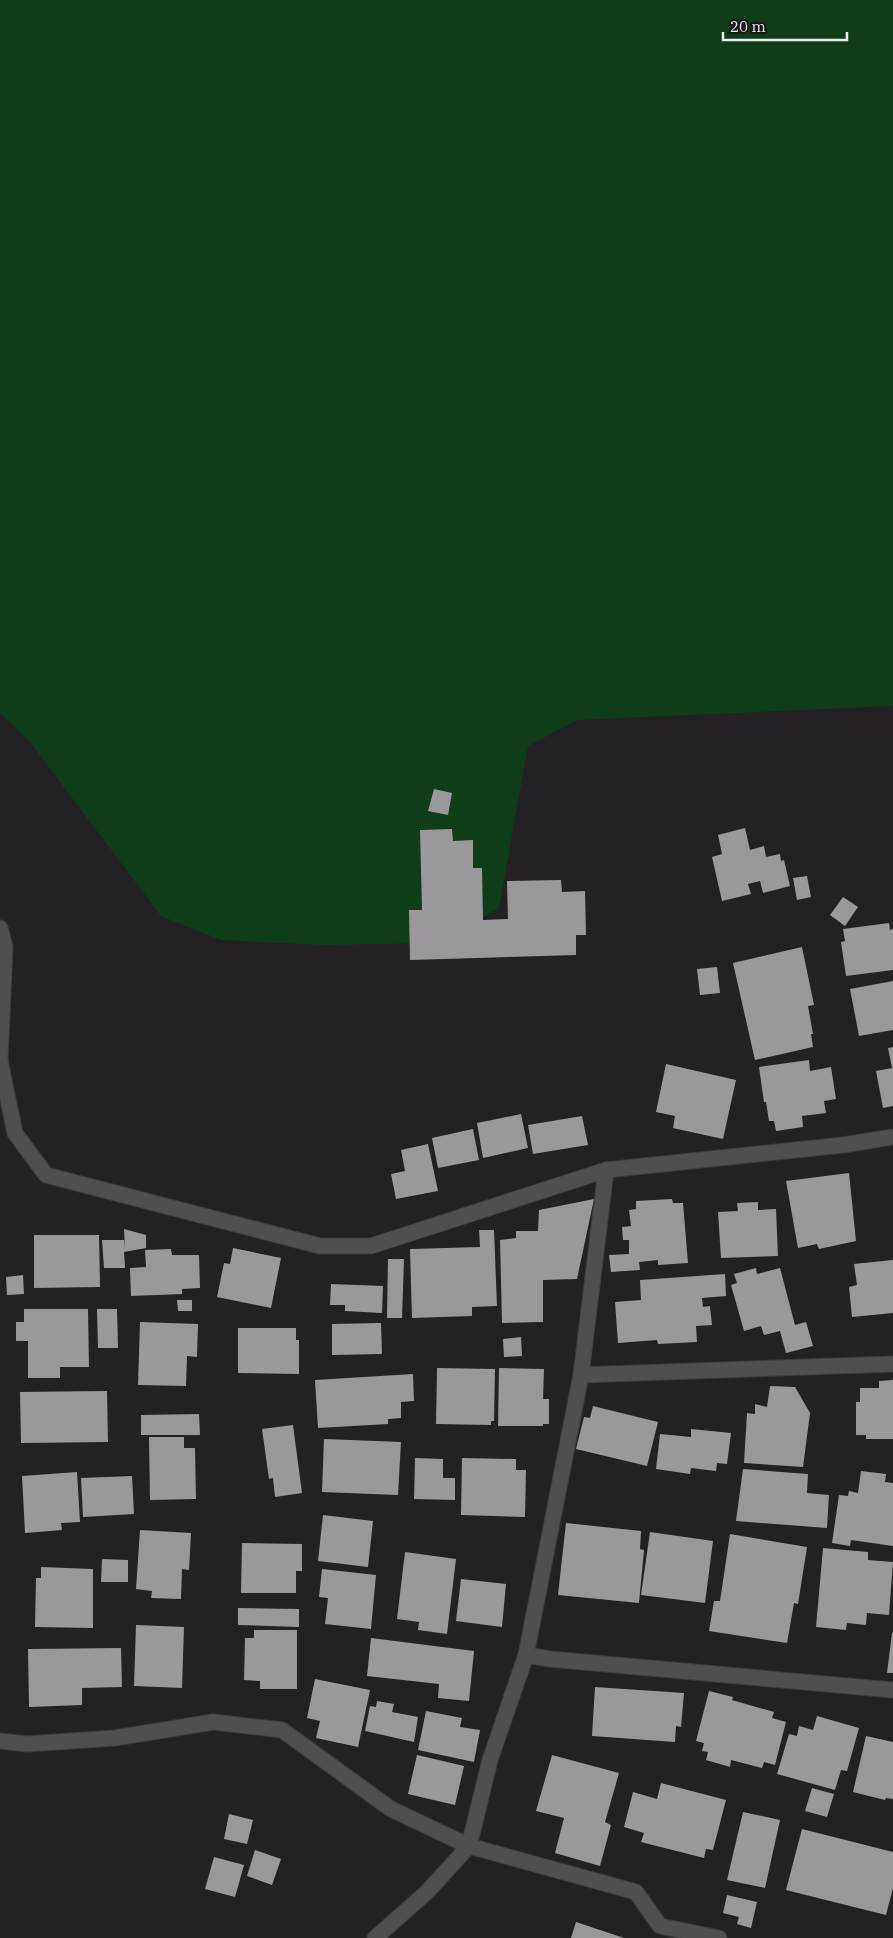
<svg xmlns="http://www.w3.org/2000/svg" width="893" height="1938" viewBox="0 0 893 1938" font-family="'IBM Plex Serif',serif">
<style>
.green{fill:#0e3d18}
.building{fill:#9b989b}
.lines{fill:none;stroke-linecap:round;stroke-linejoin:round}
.street-casing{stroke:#3f3d3f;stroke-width:17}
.street{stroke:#504e50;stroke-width:15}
</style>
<rect width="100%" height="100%" fill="#242124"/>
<path class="green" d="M 0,0 L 893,0 L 893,706 L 578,720 L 528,746 L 499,908 L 440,943 L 322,945 L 221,940 L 161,916 L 30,742 L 0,713 Z"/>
<g class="building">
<path d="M 434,789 L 452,793 L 448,815 L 428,811 Z"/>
<path d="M 745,828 L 750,850 L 764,846 L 766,857 L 780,854 L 781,861 L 784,860 L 790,886 L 763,893 L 760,881 L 748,884 L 751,894 L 722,901 L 712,857 L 722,854 L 718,835 Z"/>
<path d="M 452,829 L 453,841 L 473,840 L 473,868 L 482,868 L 483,920 L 508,919 L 507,881 L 561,880 L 562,892 L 585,891 L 586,935 L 576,935 L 576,955 L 410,960 L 409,910 L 422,910 L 420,830 Z"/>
<path d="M 807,876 L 811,897 L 797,900 L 793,878 Z"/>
<path d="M 843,897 L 858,907 L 845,926 L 830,915 Z"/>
<path d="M 889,923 L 890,930 L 893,929 L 893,970 L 846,976 L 841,942 L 845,941 L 843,929 Z"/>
<path d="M 802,947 L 814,1005 L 808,1006 L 813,1034 L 811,1034 L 813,1047 L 755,1060 L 733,963 Z"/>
<path d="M 717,967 L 720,993 L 700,995 L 697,969 Z"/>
<path d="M 893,981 L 893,1030 L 859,1036 L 850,989 Z"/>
<path d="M 893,1047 L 893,1106 L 883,1108 L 876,1071 L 892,1068 L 888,1048 Z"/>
<path d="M 809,1060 L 810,1071 L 831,1067 L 836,1099 L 824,1101 L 826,1113 L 802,1116 L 803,1127 L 776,1131 L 774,1121 L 769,1121 L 766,1102 L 764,1102 L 759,1067 Z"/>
<path d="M 666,1064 L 736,1080 L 723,1139 L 673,1128 L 675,1116 L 656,1112 Z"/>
<path d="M 521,1114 L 528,1148 L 483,1158 L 477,1123 Z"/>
<path d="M 582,1116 L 588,1145 L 533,1154 L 528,1125 Z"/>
<path d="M 473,1129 L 479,1160 L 438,1168 L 432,1138 Z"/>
<path d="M 428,1144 L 438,1191 L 396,1199 L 391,1174 L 405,1171 L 401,1150 Z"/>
<path d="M 849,1173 L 856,1241 L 819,1249 L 817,1244 L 798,1248 L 786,1181 Z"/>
<path d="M 594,1199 L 577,1279 L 543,1280 L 543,1322 L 502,1323 L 500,1240 L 516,1238 L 516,1231 L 538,1231 L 539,1210 Z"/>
<path d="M 672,1199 L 673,1203 L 683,1203 L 688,1263 L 658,1265 L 658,1260 L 639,1262 L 640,1270 L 611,1272 L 609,1255 L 629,1254 L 629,1240 L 623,1240 L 622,1227 L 631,1226 L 629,1210 L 636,1209 L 636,1201 Z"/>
<path d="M 758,1202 L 758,1210 L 776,1209 L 778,1256 L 721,1258 L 718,1212 L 738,1211 L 737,1203 Z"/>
<path d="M 124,1229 L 146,1235 L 146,1248 L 124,1252 L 125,1268 L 104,1268 L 102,1240 L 124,1240 L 125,1250 Z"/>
<path d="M 479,1230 L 494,1230 L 497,1306 L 472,1307 L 472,1316 L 412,1318 L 410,1249 L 480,1247 Z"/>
<path d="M 34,1235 L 99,1235 L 100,1287 L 34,1288 Z"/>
<path d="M 233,1248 L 281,1258 L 271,1308 L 217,1297 L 224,1263 L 230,1264 Z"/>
<path d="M 171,1249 L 172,1255 L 199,1255 L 200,1288 L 182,1289 L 182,1294 L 131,1296 L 130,1268 L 146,1267 L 145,1250 Z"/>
<path d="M 388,1259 L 404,1259 L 402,1318 L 387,1318 Z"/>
<path d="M 893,1260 L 893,1313 L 852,1317 L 849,1287 L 857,1285 L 854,1264 Z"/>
<path d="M 756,1268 L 757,1274 L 780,1268 L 795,1325 L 806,1322 L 813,1346 L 786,1353 L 780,1331 L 764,1335 L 761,1326 L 744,1331 L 731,1285 L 737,1283 L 734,1274 Z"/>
<path d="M 725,1274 L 726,1296 L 702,1298 L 703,1307 L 710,1306 L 712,1325 L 696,1326 L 697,1342 L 658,1344 L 657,1340 L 618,1343 L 615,1302 L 641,1300 L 640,1280 Z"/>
<path d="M 23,1275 L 24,1294 L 7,1295 L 6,1277 Z"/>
<path d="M 331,1284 L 383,1286 L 382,1313 L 345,1311 L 345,1305 L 330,1305 Z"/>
<path d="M 177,1300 L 192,1300 L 192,1311 L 178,1311 Z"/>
<path d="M 24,1309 L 88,1309 L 89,1367 L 60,1367 L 60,1378 L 28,1378 L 28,1341 L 16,1341 L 16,1322 L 24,1322 Z"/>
<path d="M 97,1309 L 117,1309 L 118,1348 L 98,1348 Z"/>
<path d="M 140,1322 L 198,1324 L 197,1357 L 187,1356 L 186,1386 L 138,1385 Z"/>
<path d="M 381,1323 L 382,1354 L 332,1355 L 332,1324 Z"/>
<path d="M 238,1328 L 296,1328 L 296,1340 L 299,1340 L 299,1374 L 238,1373 Z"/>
<path d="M 521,1337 L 522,1356 L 504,1357 L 503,1339 Z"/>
<path d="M 437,1368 L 495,1369 L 494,1421 L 491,1421 L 491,1425 L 436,1424 Z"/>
<path d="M 499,1368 L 544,1369 L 543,1399 L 549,1399 L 549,1424 L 543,1424 L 543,1426 L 498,1426 Z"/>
<path d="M 413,1374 L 414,1401 L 401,1402 L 401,1418 L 388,1419 L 388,1424 L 318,1428 L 315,1380 Z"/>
<path d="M 893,1380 L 893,1439 L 866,1439 L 866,1435 L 856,1435 L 856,1402 L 860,1402 L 860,1388 L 879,1388 L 879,1381 Z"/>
<path d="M 770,1386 L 795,1387 L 810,1413 L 803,1467 L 744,1463 L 747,1413 L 755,1414 L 755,1404 L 767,1407 Z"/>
<path d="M 107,1391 L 108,1442 L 21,1443 L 20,1392 Z"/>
<path d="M 593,1406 L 658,1422 L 647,1466 L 576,1449 L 584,1417 L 590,1418 Z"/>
<path d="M 199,1414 L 200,1435 L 141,1435 L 141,1415 Z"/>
<path d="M 293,1425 L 302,1493 L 275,1497 L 273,1478 L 269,1479 L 262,1429 Z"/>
<path d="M 691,1429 L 731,1433 L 727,1464 L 717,1463 L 716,1471 L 691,1468 L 690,1474 L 656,1469 L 660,1434 L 691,1437 Z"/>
<path d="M 149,1437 L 184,1437 L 184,1448 L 195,1448 L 196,1499 L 150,1500 Z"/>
<path d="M 324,1439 L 401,1442 L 398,1495 L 322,1492 Z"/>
<path d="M 415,1458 L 443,1459 L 443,1478 L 455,1478 L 455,1500 L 414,1499 Z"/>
<path d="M 462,1458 L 516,1459 L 516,1470 L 526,1470 L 525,1517 L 461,1515 Z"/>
<path d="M 743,1469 L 808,1474 L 807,1493 L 829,1495 L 827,1528 L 736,1521 Z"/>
<path d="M 861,1471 L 886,1474 L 885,1482 L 893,1483 L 893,1546 L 851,1540 L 850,1546 L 832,1543 L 839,1495 L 848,1496 L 849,1491 L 858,1493 Z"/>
<path d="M 77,1472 L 80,1522 L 61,1523 L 62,1530 L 25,1533 L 22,1476 Z"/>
<path d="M 132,1476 L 134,1514 L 83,1517 L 81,1478 Z"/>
<path d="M 323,1515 L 373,1521 L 368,1567 L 318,1561 Z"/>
<path d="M 566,1523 L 641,1531 L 640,1549 L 644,1550 L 639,1603 L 558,1595 Z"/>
<path d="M 140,1530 L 191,1533 L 189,1570 L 182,1569 L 181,1599 L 151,1598 L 152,1591 L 136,1589 Z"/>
<path d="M 650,1532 L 713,1541 L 705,1603 L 641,1595 Z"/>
<path d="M 730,1534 L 807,1547 L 798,1604 L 794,1603 L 787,1643 L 709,1631 L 714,1601 L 720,1601 Z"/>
<path d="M 242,1543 L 302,1544 L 302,1571 L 296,1571 L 296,1593 L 241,1593 Z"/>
<path d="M 823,1548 L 868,1552 L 868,1560 L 893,1562 L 889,1615 L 867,1613 L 866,1625 L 847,1623 L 846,1630 L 816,1627 Z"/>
<path d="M 405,1552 L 456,1559 L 447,1634 L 418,1630 L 419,1622 L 397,1619 Z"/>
<path d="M 102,1559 L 128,1560 L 128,1582 L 101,1582 Z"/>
<path d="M 41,1567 L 93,1569 L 93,1628 L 35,1627 L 36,1578 L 41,1578 Z"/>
<path d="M 322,1569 L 376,1575 L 371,1629 L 325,1624 L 328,1598 L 319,1597 Z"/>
<path d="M 461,1579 L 506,1584 L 502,1627 L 456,1621 Z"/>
<path d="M 238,1608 L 299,1609 L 299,1627 L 238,1625 Z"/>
<path d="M 136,1625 L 184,1627 L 182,1688 L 134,1686 Z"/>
<path d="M 254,1630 L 297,1630 L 297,1689 L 260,1689 L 260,1681 L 244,1680 L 245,1638 L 254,1638 Z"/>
<path d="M 892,1633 L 893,1633 L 893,1673 L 887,1673 Z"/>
<path d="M 371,1638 L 474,1651 L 469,1701 L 438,1698 L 439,1684 L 367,1676 Z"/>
<path d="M 121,1648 L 122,1687 L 82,1688 L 82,1705 L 29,1707 L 28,1649 Z"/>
<path d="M 315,1679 L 370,1690 L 358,1747 L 316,1738 L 320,1721 L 307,1718 Z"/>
<path d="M 595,1687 L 684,1693 L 681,1727 L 676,1726 L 675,1742 L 592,1736 Z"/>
<path d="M 709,1691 L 733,1697 L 732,1700 L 774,1712 L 772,1718 L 786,1722 L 775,1765 L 764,1762 L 762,1768 L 731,1760 L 730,1767 L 706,1760 L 708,1752 L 702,1751 L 704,1743 L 696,1741 Z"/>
<path d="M 377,1701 L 394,1704 L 392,1712 L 418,1717 L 414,1742 L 365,1731 L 370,1706 L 376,1707 Z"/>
<path d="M 426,1711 L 462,1718 L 460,1727 L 480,1730 L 474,1762 L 418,1750 Z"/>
<path d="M 817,1716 L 859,1728 L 847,1771 L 841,1770 L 835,1790 L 777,1774 L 789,1734 L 797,1736 L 799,1726 L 813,1730 Z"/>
<path d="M 866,1736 L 893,1742 L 893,1799 L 886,1798 L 885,1800 L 853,1792 Z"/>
<path d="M 417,1755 L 464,1766 L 455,1805 L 408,1794 Z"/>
<path d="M 552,1755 L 619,1773 L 605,1822 L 611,1825 L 600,1866 L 555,1853 L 564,1818 L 536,1811 Z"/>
<path d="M 661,1783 L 726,1800 L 713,1850 L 706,1849 L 704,1858 L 641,1842 L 644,1833 L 624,1827 L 633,1792 L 657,1799 Z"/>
<path d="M 812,1788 L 834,1794 L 827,1817 L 805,1811 Z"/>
<path d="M 743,1812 L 780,1820 L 765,1888 L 727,1880 Z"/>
<path d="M 229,1814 L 253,1820 L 247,1844 L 224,1839 Z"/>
<path d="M 802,1829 L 893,1852 L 893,1888 L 886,1915 L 786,1890 Z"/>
<path d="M 255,1850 L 281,1859 L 272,1885 L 247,1876 Z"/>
<path d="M 214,1857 L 244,1865 L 235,1897 L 205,1889 Z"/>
<path d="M 727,1895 L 757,1902 L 751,1928 L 737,1924 L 739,1917 L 723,1913 Z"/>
<path d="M 576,1922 L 624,1938 L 571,1938 Z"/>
</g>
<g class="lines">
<g class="street-casing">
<g id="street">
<path d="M 0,928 L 5,947 L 0,1059"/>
<path d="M 0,1061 L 15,1133 L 46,1175 L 320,1246 L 371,1246 L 606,1170 L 843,1145 L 893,1137"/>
<path d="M 581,1375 L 893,1364"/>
<path d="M 526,1655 L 550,1659 L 893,1690"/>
<path d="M 0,1741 L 27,1744 L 115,1738 L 213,1722 L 282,1730 L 391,1809 L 469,1846 L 636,1892 L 660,1926 L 719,1938"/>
<path d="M 375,1938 L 427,1892 L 469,1846 L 490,1760 L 526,1655 L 581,1375 L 606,1170"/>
</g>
</g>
<use href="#street" class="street"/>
</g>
<path d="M723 32v8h124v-8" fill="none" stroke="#efedef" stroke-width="2.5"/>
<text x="730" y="32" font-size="15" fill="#efedef" stroke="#1a181a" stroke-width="4" paint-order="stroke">20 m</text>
</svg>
